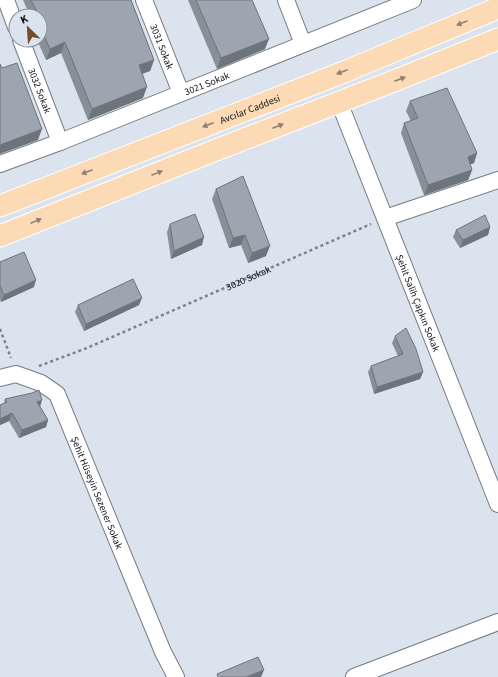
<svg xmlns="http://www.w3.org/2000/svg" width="498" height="677" viewBox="0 0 498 677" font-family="'Source Sans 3',sans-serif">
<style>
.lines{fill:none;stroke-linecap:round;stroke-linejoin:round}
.minor-casing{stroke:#747c86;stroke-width:18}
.major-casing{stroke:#fff;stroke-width:23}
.path{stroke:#7d838b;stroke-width:2.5;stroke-dasharray:3 3;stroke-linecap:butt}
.minor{stroke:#fff;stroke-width:16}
.major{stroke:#fbdab5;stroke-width:21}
.wall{fill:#878f97}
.shaded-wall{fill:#6e747b}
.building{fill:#9da6b0;stroke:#6e747b}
.oneway{fill:#907f6d}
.labels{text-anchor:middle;stroke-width:3;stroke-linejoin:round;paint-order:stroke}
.street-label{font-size:10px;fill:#0d1014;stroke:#dae3ee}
</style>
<rect width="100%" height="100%" fill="#dae3ee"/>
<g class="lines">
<g class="minor-casing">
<g id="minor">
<path d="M 6,0 L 16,27"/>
<path id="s2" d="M 144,0 L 181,93"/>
<path d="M 286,0 L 303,44"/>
<path id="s3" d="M 21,40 L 60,142"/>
<path id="s4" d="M 339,102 L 498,504"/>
<path id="s5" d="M 0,164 L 60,142 L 413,0"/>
<path d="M 385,218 L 498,180"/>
<path id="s6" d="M 0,378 L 16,374 L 41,383 L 57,394 L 163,652 L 176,677"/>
<path d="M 354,677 L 498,622"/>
</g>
</g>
<g class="major-casing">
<g id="major">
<path id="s7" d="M 0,206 L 344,72 L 498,8"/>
<path d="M 0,236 L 211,152 L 404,77 L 498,39"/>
</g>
</g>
<g class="path">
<path d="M 0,329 L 11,358"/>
<path id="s1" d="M 39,366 L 87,348 L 371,224"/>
</g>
<use href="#minor" class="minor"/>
<use href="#major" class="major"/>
</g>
<g class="wall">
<path d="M 23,0 L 131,0 L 154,60 L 150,71 L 142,74 L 143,98 L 88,120 L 61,53 L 46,60 L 37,40 L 40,40 L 40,16 L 30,16 Z"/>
<path d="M 188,0 L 252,0 L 265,49 L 217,69 Z"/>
<path d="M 410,101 L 477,153 L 474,163 L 470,164 L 472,170 L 468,180 L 424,195 L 401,133 L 404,123 L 411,121 L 406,111 Z"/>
<path d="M 216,189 L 266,256 L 248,263 L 241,245 L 229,248 L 212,199 Z"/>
<path d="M 170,224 L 202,245 L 171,259 L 167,232 Z"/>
<path d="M 490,227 L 488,235 L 460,248 L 453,237 L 456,230 Z"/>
<path d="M 0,262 L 34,287 L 1,302 L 0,300 Z"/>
<path d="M 78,305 L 139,305 L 84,331 L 75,312 Z"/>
<path d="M 395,336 L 423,372 L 420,379 L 374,394 L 368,372 L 371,366 L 398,356 L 392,343 Z"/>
<path d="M 5,399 L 40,406 L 48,420 L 46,427 L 19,438 L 9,421 L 0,425 L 0,405 L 4,403 Z"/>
</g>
<g class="shaded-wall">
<path d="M 269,39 L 265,49 L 217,69 L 221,58 Z"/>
<path d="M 65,42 L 61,53 L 46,60 L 50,49 Z"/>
<path d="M 154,60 L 150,71 L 135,76 L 139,65 Z"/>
<path d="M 147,87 L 143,98 L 88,120 L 92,109 Z"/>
<path d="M 42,129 L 38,140 L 0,154 L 0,145 L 1,144 Z"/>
<path d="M 477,153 L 474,163 L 464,167 L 468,157 Z"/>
<path d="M 472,170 L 468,180 L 424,195 L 428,185 Z"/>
<path d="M 490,227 L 488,235 L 460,248 L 463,240 Z"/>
<path d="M 245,235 L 241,245 L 229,248 L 233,238 Z"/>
<path d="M 204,237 L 202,245 L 171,259 L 174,251 Z"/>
<path d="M 270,246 L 266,256 L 248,263 L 252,253 Z"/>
<path d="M 36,280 L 34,287 L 1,302 L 4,295 Z"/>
<path d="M 142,298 L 139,305 L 84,331 L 86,324 Z"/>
<path d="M 423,372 L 420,379 L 374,394 L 377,387 Z"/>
<path d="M 42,400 L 40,407 L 37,402 Z"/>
<path d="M 12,413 L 9,421 L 0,425 L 0,419 Z"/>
<path d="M 48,420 L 46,427 L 19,438 L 22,430 Z"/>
<path d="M 264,670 L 261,677 L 246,677 Z"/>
</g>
<g class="building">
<path d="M 31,0 L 131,0 L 154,60 L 139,65 L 147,87 L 92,109 L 65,42 L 50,49 L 40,27 L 43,26 L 40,19 L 40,16 L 39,16 Z"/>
<path d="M 196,0 L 252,0 L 269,39 L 221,58 Z"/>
<path d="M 17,63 L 42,129 L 0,145 L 0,64 L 2,68 Z"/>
<path d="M 447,88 L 477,153 L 468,157 L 472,170 L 428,185 L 404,123 L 418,118 L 410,101 Z"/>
<path d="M 243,176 L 270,246 L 252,253 L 245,235 L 233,238 L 216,189 Z"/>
<path d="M 195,214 L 204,237 L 174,251 L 170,224 Z"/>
<path d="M 485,215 L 490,227 L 463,240 L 456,230 Z"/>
<path d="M 24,252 L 36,280 L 4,295 L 0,286 L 0,262 Z"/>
<path d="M 133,279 L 142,298 L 86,324 L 78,305 Z"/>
<path d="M 406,328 L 416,349 L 423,372 L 377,387 L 371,366 L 403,354 L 395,336 Z"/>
<path d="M 39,390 L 42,400 L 37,402 L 48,420 L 22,430 L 12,413 L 0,419 L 0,405 L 7,402 L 5,399 L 32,393 Z"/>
<path d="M 258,657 L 264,670 L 246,677 L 218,677 L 217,674 Z"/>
</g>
<defs><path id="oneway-solid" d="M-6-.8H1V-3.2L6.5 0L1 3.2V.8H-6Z"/></defs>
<g class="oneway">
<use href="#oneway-solid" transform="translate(462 23) rotate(158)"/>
<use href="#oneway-solid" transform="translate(342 72) rotate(159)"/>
<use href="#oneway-solid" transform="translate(400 79) rotate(-21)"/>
<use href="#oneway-solid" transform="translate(208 125) rotate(159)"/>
<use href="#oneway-solid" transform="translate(278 126) rotate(-21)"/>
<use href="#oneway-solid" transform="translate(87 172) rotate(159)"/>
<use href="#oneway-solid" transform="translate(157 173) rotate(-22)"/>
<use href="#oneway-solid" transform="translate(36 221) rotate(-22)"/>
</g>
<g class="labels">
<g class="street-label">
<text dy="4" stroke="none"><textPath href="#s2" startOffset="50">3031 Sokak</textPath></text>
<text dy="4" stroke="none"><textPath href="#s5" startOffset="222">3021 Sokak</textPath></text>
<text dy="4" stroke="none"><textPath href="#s3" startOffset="54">3032 Sokak</textPath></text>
<text dy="4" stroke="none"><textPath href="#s7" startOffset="268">Avcılar Caddesi</textPath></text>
<text dy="4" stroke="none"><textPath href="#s1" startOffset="227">3020 Sokak</textPath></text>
<text dy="4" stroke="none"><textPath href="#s4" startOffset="216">Şehit Salih Çapkın Sokak</textPath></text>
<text dy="4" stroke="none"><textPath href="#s6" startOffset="169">Şehit Hüseyin Sezener Sokak</textPath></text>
</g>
</g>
<g transform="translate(28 28) rotate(335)"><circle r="19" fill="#dae3ee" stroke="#888f97"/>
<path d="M0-3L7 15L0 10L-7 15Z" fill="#704e26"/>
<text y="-6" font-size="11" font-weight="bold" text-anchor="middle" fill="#0d1014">K</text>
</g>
</svg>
